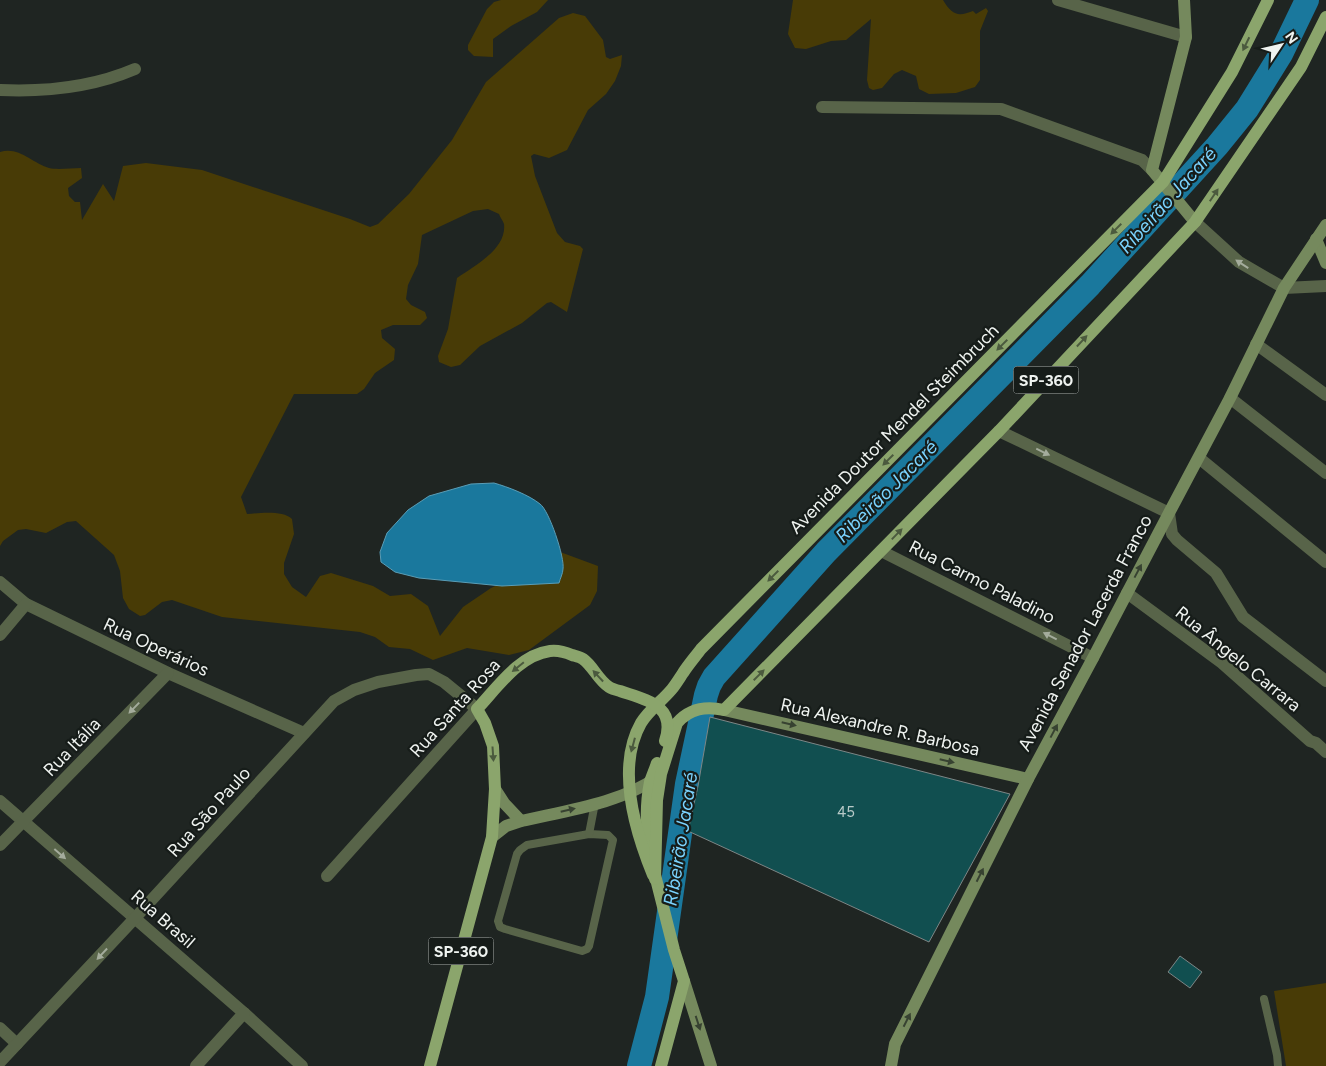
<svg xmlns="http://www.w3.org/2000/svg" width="1326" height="1066" viewBox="0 0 1326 1066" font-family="Figtree,sans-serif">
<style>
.green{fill:#483b06}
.water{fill:#1a789d;stroke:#5a9db6}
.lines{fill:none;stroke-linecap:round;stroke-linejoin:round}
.river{stroke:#1a789d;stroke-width:24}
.building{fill:#114f50;stroke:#7d8686}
.lane{stroke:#586449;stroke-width:8}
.street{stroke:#586449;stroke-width:12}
.secondary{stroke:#75895d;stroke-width:12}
.primary{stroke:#8ba56c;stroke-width:12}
.oneway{fill:#4b5a3e}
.oneway2{fill:#a4ac9c}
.oneway3{fill:#374231}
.labels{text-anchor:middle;stroke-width:4.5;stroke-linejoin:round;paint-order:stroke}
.number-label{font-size:15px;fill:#b8cac8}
.shield{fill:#161c19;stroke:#aeb2b0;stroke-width:1}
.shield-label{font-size:16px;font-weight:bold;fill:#eff3f0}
.street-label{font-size:18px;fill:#eff3f0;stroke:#161c19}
.water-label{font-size:19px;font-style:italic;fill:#7bd3fe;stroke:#161c19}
</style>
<rect width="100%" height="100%" fill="#1f2522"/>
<g class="green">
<path d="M 501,0 L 548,0 L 537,12 L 511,26 L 493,39 L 493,57 L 474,56 L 468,50 L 468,45 L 487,9 L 494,2 Z"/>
<path d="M 793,0 L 943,0 C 952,15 958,17 973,11 L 976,14 L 986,8 L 988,11 L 980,31 L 980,80 L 975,87 L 956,93 L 929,94 L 919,89 L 916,76 L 902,70 L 894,74 L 882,88 L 873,90 L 869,88 L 867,80 L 871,19 L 846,40 L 831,41 L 806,49 L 795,48 L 788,34 Z"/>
<path d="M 573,13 L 585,16 L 603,40 L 606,57 L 610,59 L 622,55 L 621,66 L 615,81 L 606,94 L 588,110 L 567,150 L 549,158 L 534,154 L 531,156 L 535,176 L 557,233 L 565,242 L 580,246 L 583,249 L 567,312 L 551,302 L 547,303 L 522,323 L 480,346 L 460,365 L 451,367 L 439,362 L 438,356 L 448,329 L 457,278 C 474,266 507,249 504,224 C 503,221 500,217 499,214 L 488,209 L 473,211 L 422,235 L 418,264 L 408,285 L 406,299 L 411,305 L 425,312 L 427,318 L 420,325 L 393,325 L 381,330 L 382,338 L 395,349 L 394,360 L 375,373 L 364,389 L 357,394 L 294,394 L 241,497 L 247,514 C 260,513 283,510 292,519 L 294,534 L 284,563 L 284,574 L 292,587 L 306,597 L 320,576 L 331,573 L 373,586 L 390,596 L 411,594 L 428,606 L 440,636 L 463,607 L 491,588 L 516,576 L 552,549 L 598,566 L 597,591 L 590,605 L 529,650 L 509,655 L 467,648 L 433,660 L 410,649 L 389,647 L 375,637 L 360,632 L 222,617 L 172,600 L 162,602 L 145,615 L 140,616 L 129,609 L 123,598 L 120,571 L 114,555 L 76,521 L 67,522 L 46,533 L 26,529 L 18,530 L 3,541 L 0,546 L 0,152 C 19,146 32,163 49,168 C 57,170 72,168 81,168 L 82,178 L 68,188 L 69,196 L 75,202 L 80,202 L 82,220 L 103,184 L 114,201 L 123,166 L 146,163 L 202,170 L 350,219 L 370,227 L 378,224 L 409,194 L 452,140 L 486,82 L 559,18 Z"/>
<path d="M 1326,983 L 1326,1066 L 1286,1066 L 1274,991 Z"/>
</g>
<path class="water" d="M 494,483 C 508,487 529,495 540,504 C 549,510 565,558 563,569 C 563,573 560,579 559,583 L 502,586 L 419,578 L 395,572 L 381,562 L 380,552 L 387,533 L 408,510 L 429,496 L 471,484 Z"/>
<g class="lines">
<path class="river" d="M 639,1066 L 657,997 L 687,784 L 706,695 L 709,686 L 714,677 L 826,552 L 1090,285 L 1217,146 L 1247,109 L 1281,54 L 1307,0"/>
</g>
<g class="building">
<path d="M 710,717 L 1010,794 L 929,942 L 688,831 L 698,786 Z"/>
<path d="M 1180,956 L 1202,972 L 1190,988 L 1168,972 Z"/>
</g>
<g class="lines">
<g class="lane">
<path d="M 589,834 L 608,835 L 613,840 L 589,946 L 587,949 L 582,951 L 505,929 L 500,927 L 498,921 L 517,854 L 520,850 L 527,845 Z"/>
<path d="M 589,834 L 595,803"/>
<path d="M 1264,999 L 1277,1055 L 1278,1066"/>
</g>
<g class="street">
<path d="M 1058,0 L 1186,37"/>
<path d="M 0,90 C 45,92 93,87 135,69"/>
<path d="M 822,107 L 1001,109 L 1142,160 L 1152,170"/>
<path d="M 1195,222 L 1239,262 L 1284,288 L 1326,286"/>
<path d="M 1256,344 L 1326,395"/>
<path d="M 1230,398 L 1326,473"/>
<path d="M 999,431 L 1169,513 L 1172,534 L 1177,540 L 1216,573 L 1243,617 L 1326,681"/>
<path d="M 1199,458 L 1326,562"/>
<path d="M 881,551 L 1093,658"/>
<path d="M 0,582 L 26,604 L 168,673 L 304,733"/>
<path d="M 1127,593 L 1222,663 L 1310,741 L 1316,743 L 1326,752"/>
<path d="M 0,635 L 26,604"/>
<path d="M 0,801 L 244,1013 L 302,1066"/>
<path d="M 0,845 L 168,673"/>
<path d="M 0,1028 L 17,1044"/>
<path d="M 0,1062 L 135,918 L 334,701 L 354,690 L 378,682 L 416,675 L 429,674 L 444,682 L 477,709 L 327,876"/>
<path d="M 196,1066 L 244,1013"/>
</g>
<g class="secondary">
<path d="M 1184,0 L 1186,37 L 1152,170 L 1195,222"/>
<path d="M 1316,239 L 1326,263"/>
<path d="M 724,710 L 1028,779"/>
<path d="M 495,789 L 504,803 L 521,821"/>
<path d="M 492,837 L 506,826 L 521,821 C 564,811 622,803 657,777"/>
<path d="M 684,981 L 711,1066"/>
<path d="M 891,1066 L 895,1044 L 1028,779 L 1093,658 L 1169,513 L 1230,398 L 1284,288 L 1326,225"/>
</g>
<g class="primary">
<path d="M 649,844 C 646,824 646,802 650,782 C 652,776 655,769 657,763"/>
<path d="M 654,871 L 674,950 L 684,981 L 661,1066"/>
<path d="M 653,875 C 635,831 616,767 641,723 C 649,710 662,701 672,689 C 676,684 679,679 683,673 C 688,665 695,657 701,649 L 1163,182 L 1232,72 L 1268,0"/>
<path d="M 655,879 L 657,800 L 661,774 L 677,723 C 690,708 706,706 724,710 L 999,431 L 1195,222 L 1301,67 L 1326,17"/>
<path d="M 430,1066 L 492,837 L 495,789 L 493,746 L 485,723 L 477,709 C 497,688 519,655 550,651 C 558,650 565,652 572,655 C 575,656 580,657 583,659 C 593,666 598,680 609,687 C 612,689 616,690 620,691 C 646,700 677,705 665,741"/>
</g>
</g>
<defs><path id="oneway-solid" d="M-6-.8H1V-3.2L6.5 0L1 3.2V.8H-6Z" transform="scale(1.25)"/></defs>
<g class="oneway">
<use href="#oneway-solid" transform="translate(1246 44) rotate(116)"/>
<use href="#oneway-solid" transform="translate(1214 195) rotate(-56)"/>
<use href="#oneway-solid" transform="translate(1116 229) rotate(135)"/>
<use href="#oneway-solid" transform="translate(1082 341) rotate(-47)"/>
<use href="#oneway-solid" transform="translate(1002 345) rotate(135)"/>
<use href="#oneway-solid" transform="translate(888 460) rotate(135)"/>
<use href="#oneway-solid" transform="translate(897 534) rotate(-46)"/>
<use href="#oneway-solid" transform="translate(773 576) rotate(135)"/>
<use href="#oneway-solid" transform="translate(518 667) rotate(141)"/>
<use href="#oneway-solid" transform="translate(759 675) rotate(-45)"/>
<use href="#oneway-solid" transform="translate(598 676) rotate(-133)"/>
<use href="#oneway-solid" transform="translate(633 745) rotate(105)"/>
<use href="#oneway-solid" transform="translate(493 754) rotate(86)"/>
</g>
<g class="oneway2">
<use href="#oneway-solid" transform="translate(1242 264) rotate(-147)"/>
<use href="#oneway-solid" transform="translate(1043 452) rotate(26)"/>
<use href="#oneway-solid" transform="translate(1050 636) rotate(-153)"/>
<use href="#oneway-solid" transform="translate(134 708) rotate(134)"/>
<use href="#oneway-solid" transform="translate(60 854) rotate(41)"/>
<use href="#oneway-solid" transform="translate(102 954) rotate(133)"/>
</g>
<g class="oneway3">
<use href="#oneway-solid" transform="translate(1138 571) rotate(-62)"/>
<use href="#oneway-solid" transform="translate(789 724) rotate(13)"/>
<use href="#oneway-solid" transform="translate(1054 731) rotate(-62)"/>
<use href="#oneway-solid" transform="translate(947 761) rotate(13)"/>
<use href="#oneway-solid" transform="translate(568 810) rotate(-13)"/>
<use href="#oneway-solid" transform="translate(980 875) rotate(-63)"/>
<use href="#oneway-solid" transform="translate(907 1020) rotate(-63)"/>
<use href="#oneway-solid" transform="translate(698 1023) rotate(72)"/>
</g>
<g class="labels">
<g class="number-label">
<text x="846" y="817">45</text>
</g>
<g class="shield">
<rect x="1013.5" y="366.5" width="65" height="27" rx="4"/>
<rect x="428.5" y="937.5" width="65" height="27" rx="4"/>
</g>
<g class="shield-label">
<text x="1046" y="386">SP-360</text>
<text x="461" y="957">SP-360</text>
</g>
<g class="street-label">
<text transform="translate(894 429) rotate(-45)" y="6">Avenida Doutor Mendel Steimbruch</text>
<text transform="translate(982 582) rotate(27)" y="6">Rua Carmo Paladino</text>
<text transform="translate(1085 633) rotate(-62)" y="6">Avenida Senador Lacerda Franco</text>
<text transform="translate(156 647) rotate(25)" y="6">Rua Operários</text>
<text transform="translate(1238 659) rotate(39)" y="6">Rua Ângelo Carrara</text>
<text transform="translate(455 708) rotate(-48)" y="6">Rua Santa Rosa</text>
<text transform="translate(880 727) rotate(13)" y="6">Rua Alexandre R. Barbosa</text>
<text transform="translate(72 747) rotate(-46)" y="6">Rua Itália</text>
<text transform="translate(209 812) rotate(-48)" y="6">Rua São Paulo</text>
<text transform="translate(163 919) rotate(41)" y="6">Rua Brasil</text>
</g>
<g class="water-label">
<text transform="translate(1167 200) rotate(-48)" y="7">Ribeirão Jacaré</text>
<text transform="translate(886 491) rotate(-45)" y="7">Ribeirão Jacaré</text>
<text transform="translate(680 839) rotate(-81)" y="7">Ribeirão Jacaré</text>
</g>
</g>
<g transform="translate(1281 45) rotate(55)" stroke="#161c19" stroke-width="4" paint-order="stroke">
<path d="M0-4L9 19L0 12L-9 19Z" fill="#eff3f0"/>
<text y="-8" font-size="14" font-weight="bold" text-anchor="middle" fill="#eff3f0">N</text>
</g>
</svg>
